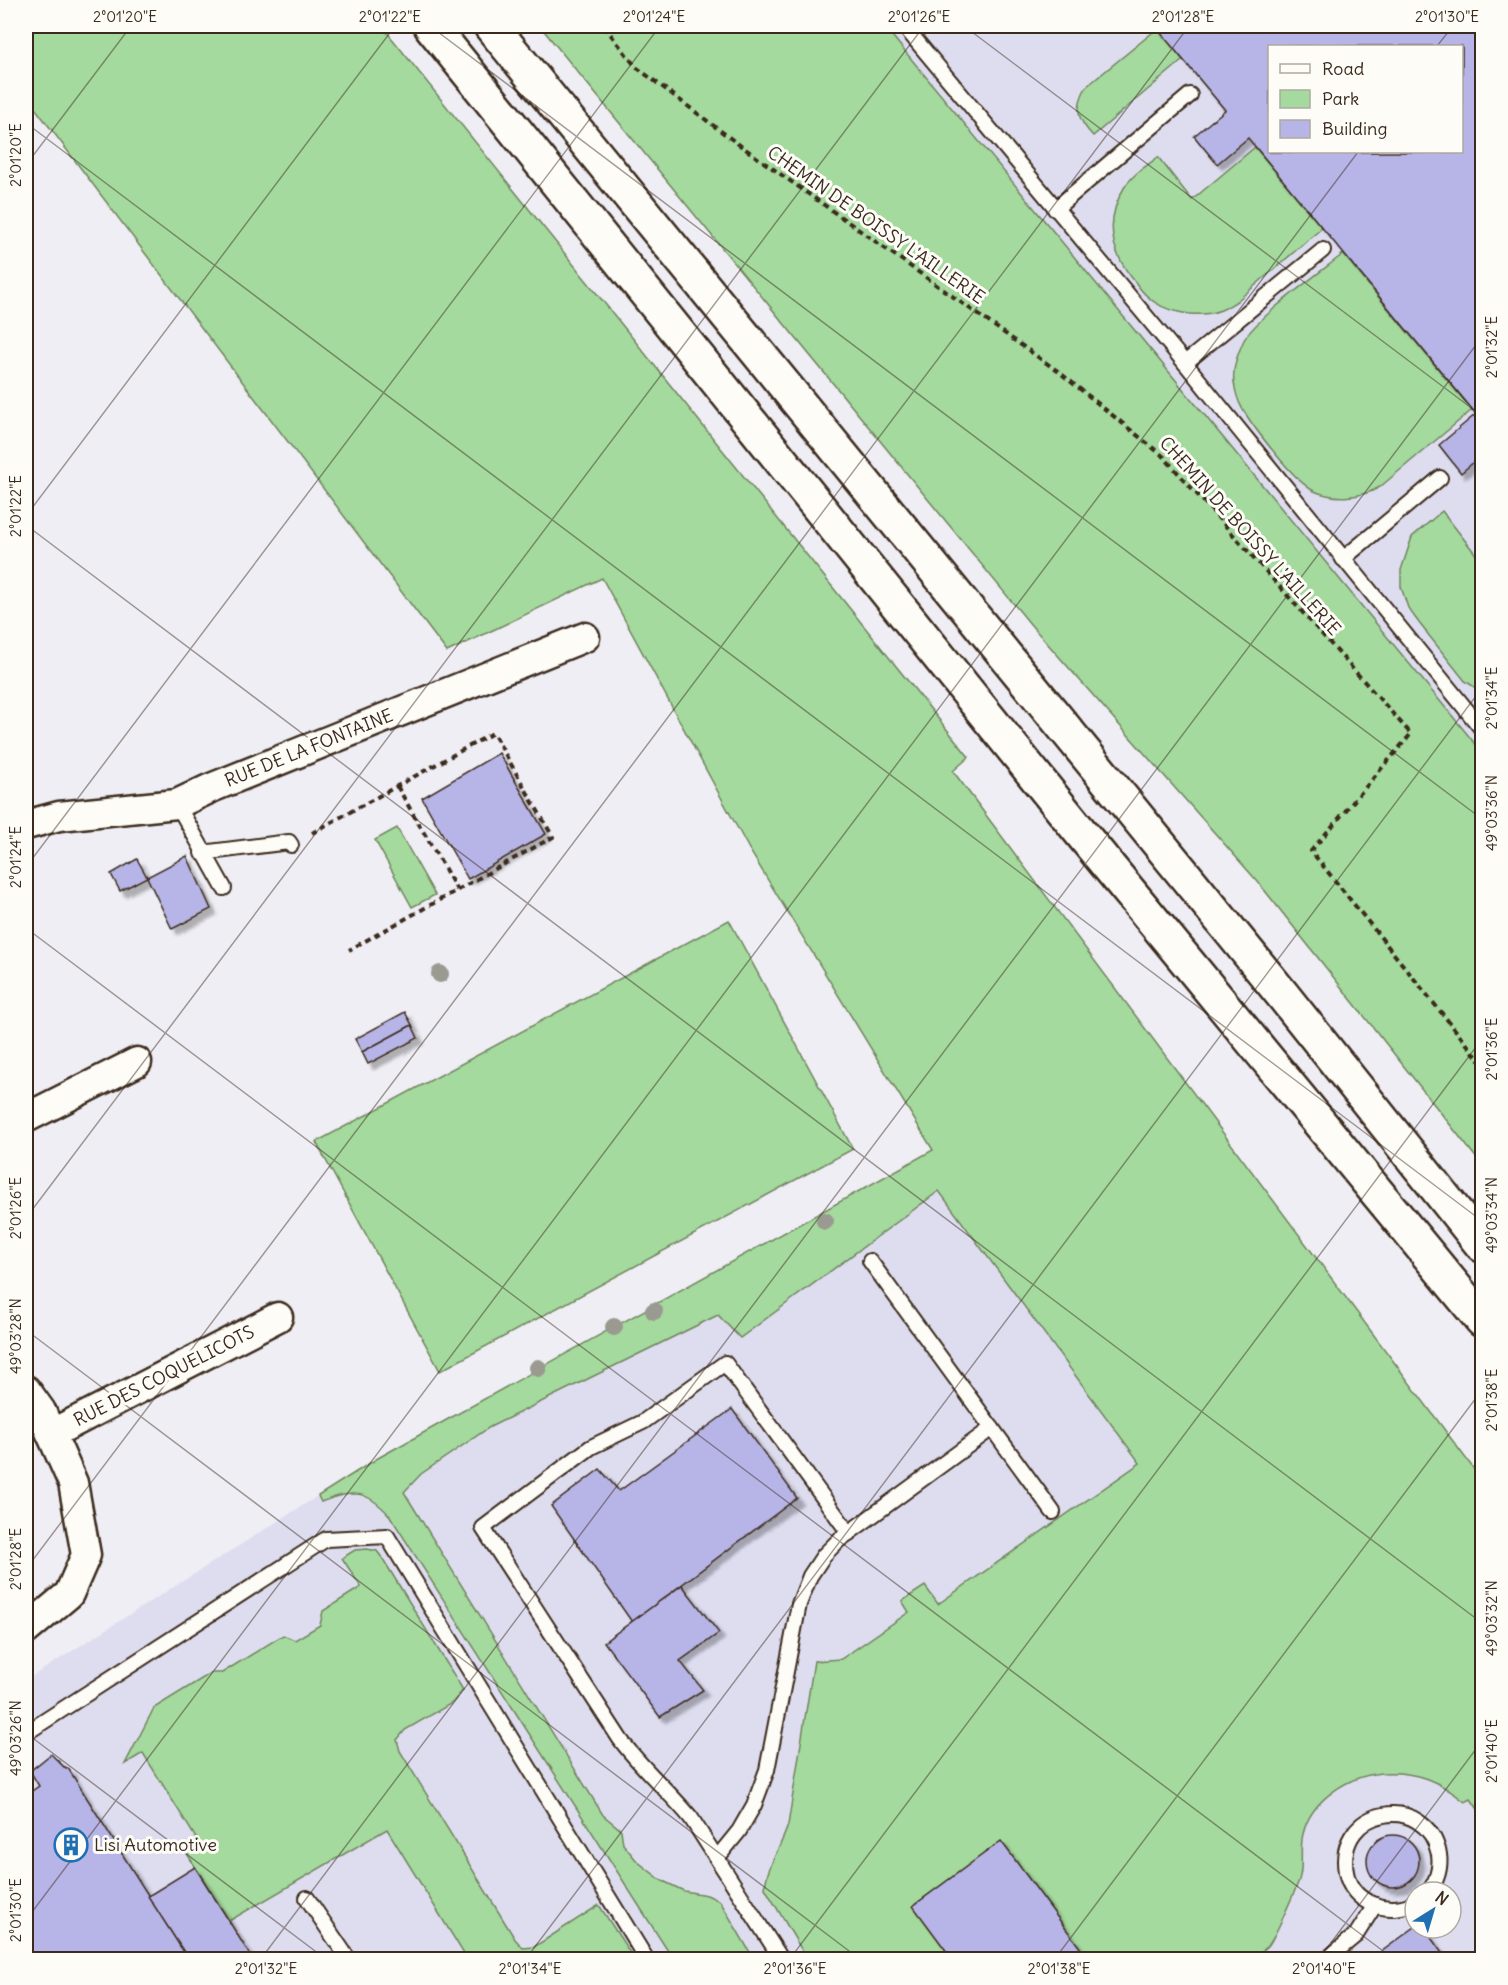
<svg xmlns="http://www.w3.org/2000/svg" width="1508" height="1985" viewBox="0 0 1508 1985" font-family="Delius,sans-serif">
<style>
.built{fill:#deddf0;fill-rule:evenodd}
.green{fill:#a4da9e;stroke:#70825e;stroke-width:1.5}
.building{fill:#b7b5e7;stroke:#3b2a1e;stroke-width:1.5;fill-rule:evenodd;filter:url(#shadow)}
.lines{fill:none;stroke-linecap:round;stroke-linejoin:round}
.lane-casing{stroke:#3b2a1e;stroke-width:18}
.street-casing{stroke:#3b2a1e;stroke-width:33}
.highway-casing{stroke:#3b2a1e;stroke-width:38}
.path{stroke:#3b2a1e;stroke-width:4;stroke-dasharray:6 4.5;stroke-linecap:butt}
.lane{stroke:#fdfcf7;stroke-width:14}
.street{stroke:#fdfcf7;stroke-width:28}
.highway{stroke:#fdfcf7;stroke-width:33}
.tree{fill:#9a9a90}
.ticks{fill:none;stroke:#3b2a1e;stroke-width:1.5;stroke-opacity:0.45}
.labels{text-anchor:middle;stroke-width:6;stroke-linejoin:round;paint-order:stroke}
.street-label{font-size:18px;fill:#3b2a1e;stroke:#fdfcf7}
.poi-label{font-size:18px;fill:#3b2a1e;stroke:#fdfcf7;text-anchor:start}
.neatline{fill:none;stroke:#3b2a1e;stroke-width:2}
.ticks-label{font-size:15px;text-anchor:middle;fill:#3b2a1e}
</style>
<defs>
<filter id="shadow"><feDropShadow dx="5.5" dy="5.5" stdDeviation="1.5" flood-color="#0004"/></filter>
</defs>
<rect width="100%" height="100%" fill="#efeef4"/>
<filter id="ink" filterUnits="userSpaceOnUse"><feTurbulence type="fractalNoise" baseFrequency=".0167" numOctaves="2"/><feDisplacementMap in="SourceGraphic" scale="12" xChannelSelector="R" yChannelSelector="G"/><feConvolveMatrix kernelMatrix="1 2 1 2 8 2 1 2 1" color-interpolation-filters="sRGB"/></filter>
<g filter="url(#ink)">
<g class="built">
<path d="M 654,26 L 1482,26 L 1482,796 ZM 1270,46 L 1462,46 L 1462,152 L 1270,152 Z"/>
<path d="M 986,1120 L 1482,1815 L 1482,1959 L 26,1960 L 26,1680 L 378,1458 ZM 1415,1892 L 1451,1892 L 1451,1928 L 1415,1928 Z"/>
</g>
<g class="green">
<path d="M 26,26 L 382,26 L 969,757 L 953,771 L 1482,1480 L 1482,1815 L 1471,1799 L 1465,1802 C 1438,1780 1416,1771 1381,1773 C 1348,1776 1311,1800 1303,1834 C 1299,1849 1304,1866 1299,1880 C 1296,1889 1273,1941 1268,1946 C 1263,1951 1256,1955 1250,1959 L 807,1959 L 765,1888 C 766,1868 782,1845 788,1825 L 814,1661 L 841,1659 L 909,1612 L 902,1601 L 925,1586 L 938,1604 L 1140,1463 L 939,1191 L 740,1338 L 718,1315 L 490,1427 L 421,1474 L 404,1492 L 603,1815 L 621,1830 L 623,1844 L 637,1861 L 661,1880 L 684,1891 L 707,1895 L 720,1901 L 754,1959 L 673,1959 L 390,1516 C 366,1489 354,1490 321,1502 L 318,1496 L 378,1458 L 933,1150 L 749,849 L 602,578 L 447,652 L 26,96 Z"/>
<path d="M 540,26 L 884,26 L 1482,752 L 1482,1165 L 1258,882 L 1031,625 Z"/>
<path d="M 1158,28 L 1183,60 L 1093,136 C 1076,118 1075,108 1086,87 Z"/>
<path d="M 1255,147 L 1322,228 L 1237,301 C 1232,304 1226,308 1221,310 C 1198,319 1164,313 1147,296 C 1141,291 1137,284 1132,278 C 1110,250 1105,220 1124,188 C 1132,175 1146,166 1158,157 L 1192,200 Z"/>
<path d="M 1343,254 L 1472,410 L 1380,487 C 1361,498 1335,500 1314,491 C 1295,482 1253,427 1242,408 C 1238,401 1235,390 1234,382 C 1232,369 1238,353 1243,342 C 1252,321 1322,271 1343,254 Z"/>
<path d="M 1442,511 L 1478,557 L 1482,553 L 1482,692 L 1465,681 L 1419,623 L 1408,608 L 1401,587 L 1401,570 L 1412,537 Z"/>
<path d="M 397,828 L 435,895 L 412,907 L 375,840 Z"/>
<path d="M 729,920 L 853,1149 L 440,1371 L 316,1142 Z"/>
<path d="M 367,1549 L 377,1551 L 383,1559 L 463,1690 L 452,1703 L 405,1730 L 397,1740 L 400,1751 L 515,1939 L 523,1948 L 534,1947 L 599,1905 L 634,1959 L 467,1959 L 387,1829 L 229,1921 L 186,1852 L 199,1843 L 143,1753 L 125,1764 L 154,1708 L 211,1673 L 222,1673 L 283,1635 L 295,1640 L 320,1625 L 323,1611 L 361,1587 L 342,1558 L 355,1550 Z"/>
</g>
<g class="building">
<path d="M 1155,26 L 1482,26 L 1482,455 L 1461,473 L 1439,445 L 1476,414 L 1248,138 L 1217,164 L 1194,136 L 1225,110 ZM 1270,46 L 1462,46 L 1462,152 L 1270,152 Z"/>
<path d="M 499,753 L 546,834 L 468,879 L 422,798 Z"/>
<path d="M 187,856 L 211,909 L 172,929 L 147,877 Z"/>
<path d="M 137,859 L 147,877 L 120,891 L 111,874 Z"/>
<path d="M 405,1012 L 412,1025 L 362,1052 L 355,1039 Z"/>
<path d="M 412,1025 L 418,1038 L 368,1064 L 362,1052 Z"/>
<path d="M 732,1409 L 797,1498 L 632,1622 L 551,1506 L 600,1469 L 619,1491 Z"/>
<path d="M 682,1585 L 719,1633 L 680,1661 L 703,1690 L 660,1717 L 604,1642 Z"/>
<path d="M 51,1754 L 66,1769 L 68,1768 L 189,1960 L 26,1960 L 26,1795 L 39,1786 L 30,1771 Z"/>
<circle cx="1393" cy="1861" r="26"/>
<path d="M 1001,1841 L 1089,1960 L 953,1960 L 913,1906 Z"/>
<path d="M 195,1867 L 229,1921 L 253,1960 L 189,1960 L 148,1896 Z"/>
<path d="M 1415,1927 L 1424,1928 L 1447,1960 L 1370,1960 Z"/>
</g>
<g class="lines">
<g class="lane-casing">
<g id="lane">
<path d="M 904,26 L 1185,363 L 1482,729"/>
<path d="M 1055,209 L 1190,95"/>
<path d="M 1185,363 L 1323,250"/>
<path d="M 1343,559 L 1440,478"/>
<path d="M 177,804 L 224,888"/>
<path d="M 202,853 L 289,842 L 291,845"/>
<path d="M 870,1261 L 1053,1512"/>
<path d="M 26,1733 L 326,1539 L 387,1536 L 647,1960"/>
<path d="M 717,1858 L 739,1831 L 754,1805 L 767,1770 L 799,1604 L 810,1576 L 824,1555 L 839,1540 L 992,1428"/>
<path d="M 307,1898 L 349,1960"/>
<path d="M 1415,1902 C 1389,1917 1351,1903 1346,1872 C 1335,1807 1426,1791 1439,1854 C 1441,1867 1437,1882 1428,1892"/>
<path d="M 782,1960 L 691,1818 C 668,1790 641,1768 620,1739 L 483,1528 L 591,1447 L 643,1422 L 725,1363 L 849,1533"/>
<path d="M 1326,1960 L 1356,1935 L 1375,1905"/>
</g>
</g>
<g class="street-casing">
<g id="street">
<path d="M 26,825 L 59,816 L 177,804 L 211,788 L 585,637"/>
<path d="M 26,1118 L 137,1062"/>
<path d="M 26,1390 L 41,1411 L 73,1483 L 86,1555 L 69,1594 L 26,1630"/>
<path d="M 51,1434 L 278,1317"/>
</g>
</g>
<g class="highway-casing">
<g id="highway">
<path d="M 431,26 L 1086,839 L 1482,1320"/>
<path d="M 491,26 L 1281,993 L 1482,1245"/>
</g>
</g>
<g class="path">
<path d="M 604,26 L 636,67 L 734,141 L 1059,372 L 1163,456 L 1411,734 L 1311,851 L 1482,1063"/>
<path d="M 397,786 L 457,890"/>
<path d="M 312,833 L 493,733 L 553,837 L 349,950"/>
</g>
<use href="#lane" class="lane"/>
<use href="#street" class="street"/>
<use href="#highway" class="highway"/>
</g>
<g class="tree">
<circle cx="440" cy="974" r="9"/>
<circle cx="825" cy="1221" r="9"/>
<circle cx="654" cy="1311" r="9"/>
<circle cx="614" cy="1327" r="9"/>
<circle cx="538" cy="1368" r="9"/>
</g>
</g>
<path class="ticks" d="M 430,26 L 1482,819M 964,26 L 1482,416M 1437,46 L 1453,26M 26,123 L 1482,1221M 26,165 L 131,26M 26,516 L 395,26M 26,525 L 1482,1623M 26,867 L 660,26M 26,928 L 1395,1960M 26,1218 L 924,26M 26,1330 L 861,1960M 26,1569 L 1189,26M 26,1733 L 327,1960M 26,1920 L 1358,152M 260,1960 L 1482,337M 525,1960 L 1482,688M 789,1960 L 1482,1039M 1054,1960 L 1482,1390M 1318,1960 L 1482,1741"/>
<defs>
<g id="building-ring" transform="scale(1.725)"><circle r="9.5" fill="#fdfcf7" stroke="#1f6fb2" stroke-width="1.5"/><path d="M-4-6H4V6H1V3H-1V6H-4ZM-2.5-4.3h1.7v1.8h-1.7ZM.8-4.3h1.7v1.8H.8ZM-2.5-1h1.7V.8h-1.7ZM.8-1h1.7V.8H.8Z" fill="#1f6fb2"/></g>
</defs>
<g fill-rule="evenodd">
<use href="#building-ring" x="71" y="1845"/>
</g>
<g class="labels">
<g class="street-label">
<text transform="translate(876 225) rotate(35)" y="6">CHEMIN DE BOISSY L'AILLERIE</text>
<text transform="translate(1250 536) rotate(48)" y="6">CHEMIN DE BOISSY L'AILLERIE</text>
<text transform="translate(309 748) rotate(-22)" y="6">RUE DE LA FONTAINE</text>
<text transform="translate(164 1376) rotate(-27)" y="6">RUE DES COQUELICOTS</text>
</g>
<g class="poi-label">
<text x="94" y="1851">Lisi Automotive</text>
</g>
</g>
<rect width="1508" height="1985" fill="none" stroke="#fdfcf7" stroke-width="66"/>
<rect x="1268" y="45" width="195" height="108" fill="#fdfcf7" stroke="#afa8a0" stroke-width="1.5"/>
<rect x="1280" y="64" width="30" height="9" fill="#fdfcf7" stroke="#afa8a0" stroke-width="1.5"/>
<text x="1322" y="75" font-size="18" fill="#3b2a1e">Road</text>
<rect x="1280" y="90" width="30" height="18" fill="#a4da9e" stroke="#afa8a0" stroke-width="1.5"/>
<text x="1322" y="105" font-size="18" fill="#3b2a1e">Park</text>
<rect x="1280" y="120" width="30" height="18" fill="#b7b5e7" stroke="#afa8a0" stroke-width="1.5"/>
<text x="1322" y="135" font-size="18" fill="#3b2a1e">Building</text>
<g transform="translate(1433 1910) rotate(37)"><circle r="28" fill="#fdfcf7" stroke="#afa8a0" stroke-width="1.5"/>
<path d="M0-4.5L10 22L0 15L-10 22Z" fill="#1f6fb2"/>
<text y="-9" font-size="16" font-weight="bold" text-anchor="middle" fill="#3b2a1e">N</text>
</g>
<rect x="33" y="33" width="1442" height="1919" class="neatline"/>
<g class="ticks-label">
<text x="125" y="22">2°01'20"E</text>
<text x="390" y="22">2°01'22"E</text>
<text x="654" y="22">2°01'24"E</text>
<text x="919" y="22">2°01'26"E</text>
<text x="1183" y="22">2°01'28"E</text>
<text x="1447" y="22">2°01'30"E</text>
<text transform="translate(16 155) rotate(-90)" y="5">2°01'20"E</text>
<text transform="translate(1492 347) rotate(-90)" y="5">2°01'32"E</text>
<text transform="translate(16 506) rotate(-90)" y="5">2°01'22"E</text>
<text transform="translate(1492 698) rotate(-90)" y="5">2°01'34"E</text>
<text transform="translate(1492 813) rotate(-90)" y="5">49°03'36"N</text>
<text transform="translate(16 857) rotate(-90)" y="5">2°01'24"E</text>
<text transform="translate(1492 1049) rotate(-90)" y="5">2°01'36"E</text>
<text transform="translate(16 1208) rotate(-90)" y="5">2°01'26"E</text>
<text transform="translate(1492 1215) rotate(-90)" y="5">49°03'34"N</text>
<text transform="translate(16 1336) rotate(-90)" y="5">49°03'28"N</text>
<text transform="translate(1492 1400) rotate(-90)" y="5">2°01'38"E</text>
<text transform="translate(16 1559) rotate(-90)" y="5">2°01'28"E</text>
<text transform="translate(1492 1618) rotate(-90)" y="5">49°03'32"N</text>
<text transform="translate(16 1738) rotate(-90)" y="5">49°03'26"N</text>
<text transform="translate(1492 1751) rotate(-90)" y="5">2°01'40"E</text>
<text transform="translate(16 1910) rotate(-90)" y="5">2°01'30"E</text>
<text x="266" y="1974">2°01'32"E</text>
<text x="530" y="1974">2°01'34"E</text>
<text x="795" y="1974">2°01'36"E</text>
<text x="1059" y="1974">2°01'38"E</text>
<text x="1324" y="1974">2°01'40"E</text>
</g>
</svg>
